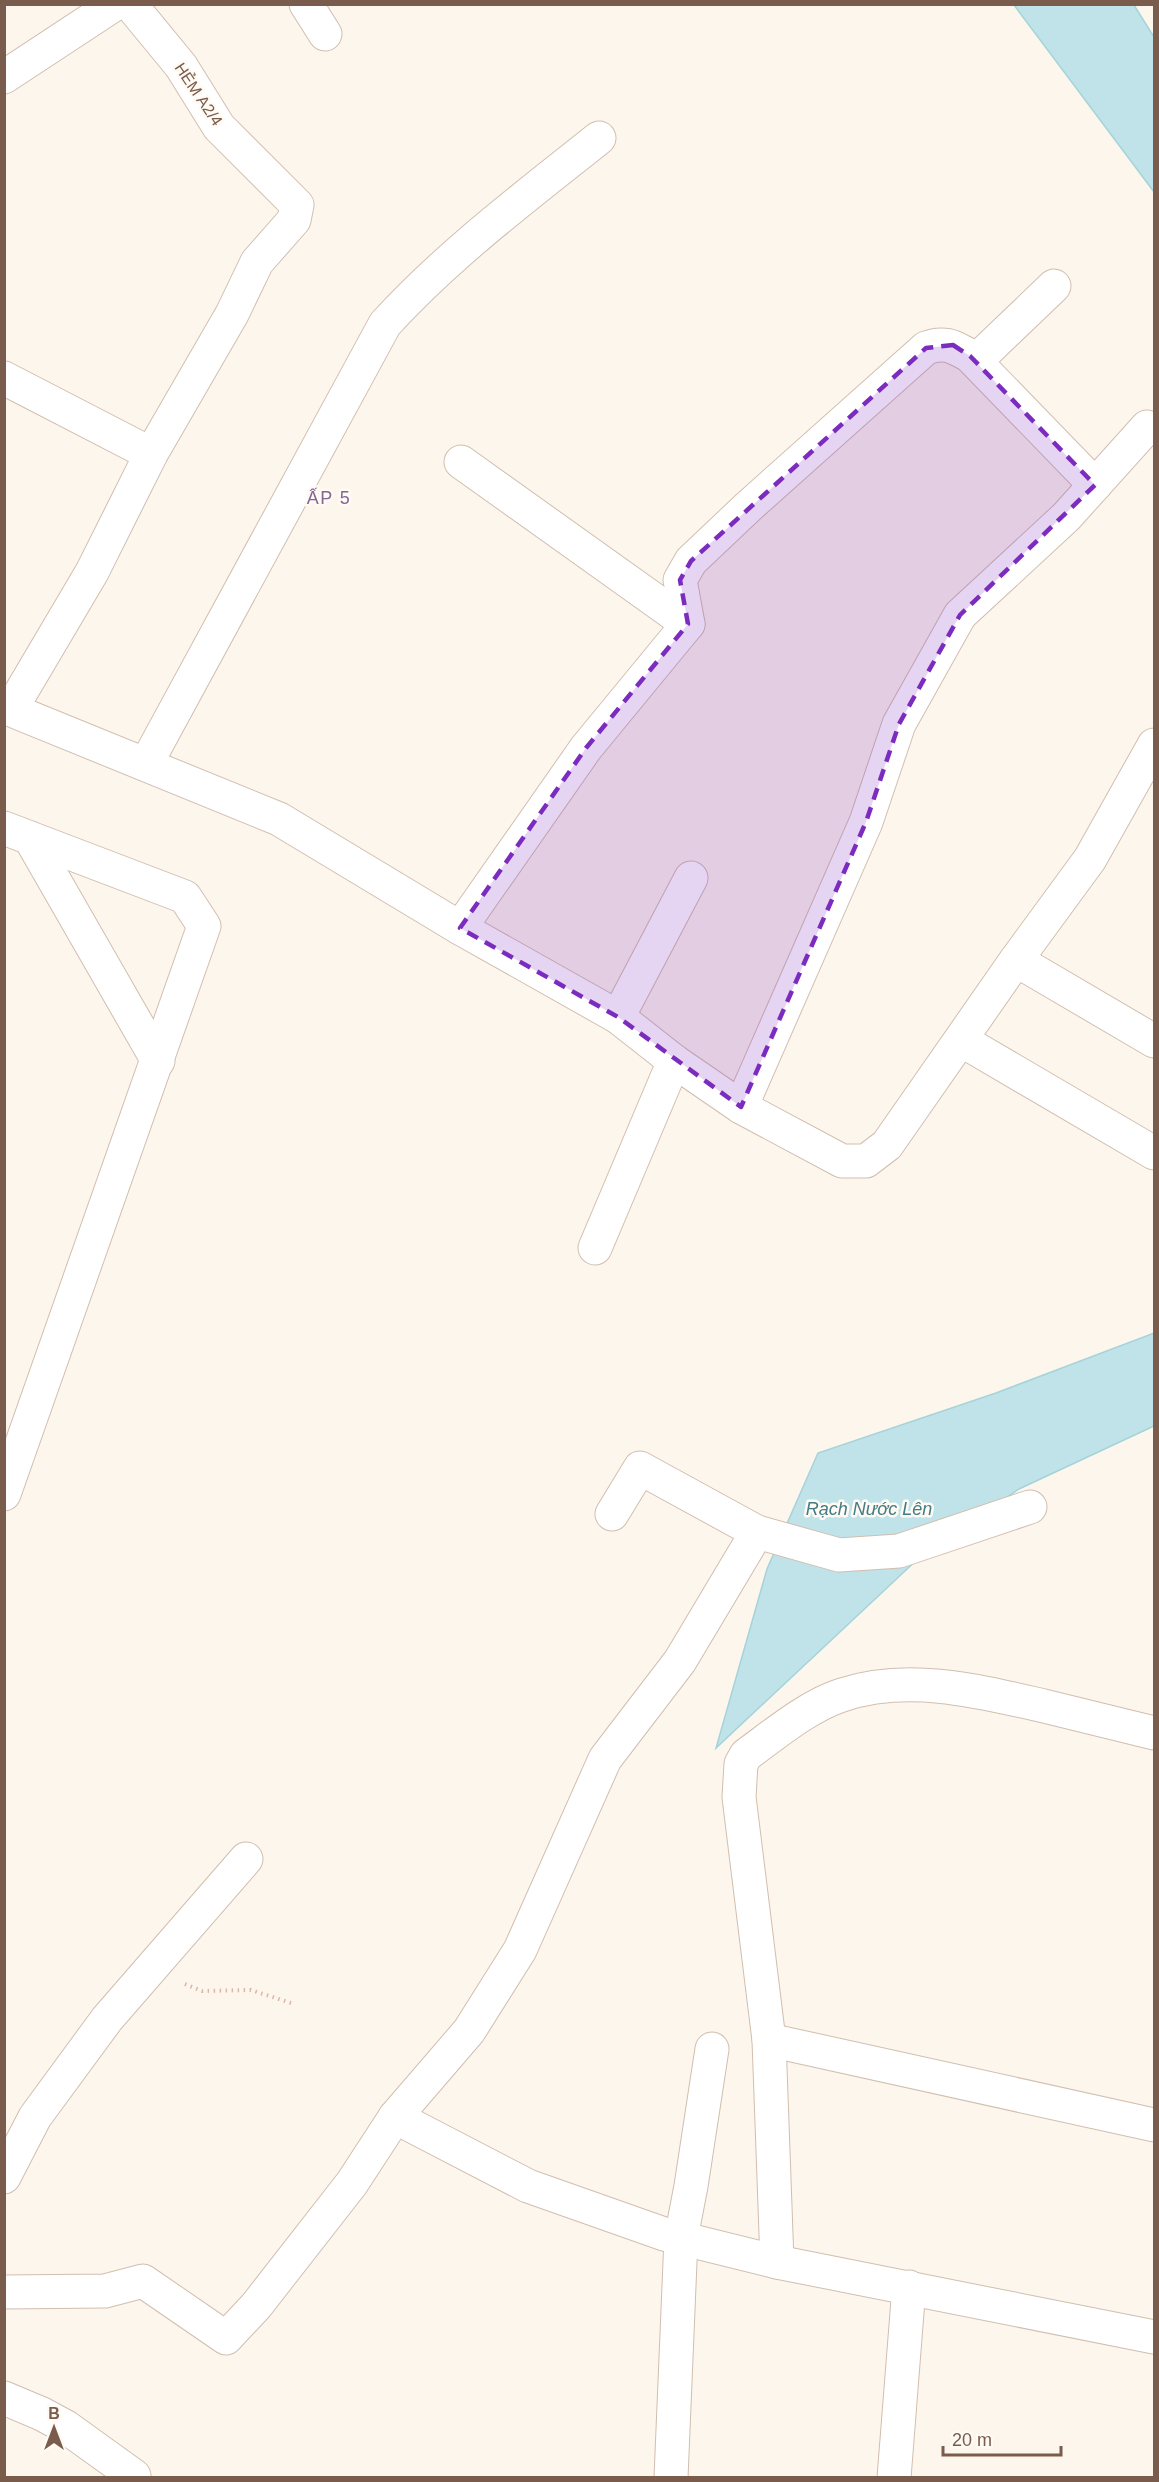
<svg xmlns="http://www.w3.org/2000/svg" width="1159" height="2482" viewBox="0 0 1159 2482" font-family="Arial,sans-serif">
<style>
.water{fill:#bfe3e8;stroke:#a5d3da;stroke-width:1.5}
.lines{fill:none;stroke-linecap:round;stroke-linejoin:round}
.minor-casing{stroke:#d1beb0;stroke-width:35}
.path{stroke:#d9b8a5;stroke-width:4;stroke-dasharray:1.5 4.5;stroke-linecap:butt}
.minor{stroke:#fff;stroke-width:33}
.marked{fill:#7b2cbf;fill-opacity:0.2;stroke:#7b2cbf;stroke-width:4.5;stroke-dasharray:12 8;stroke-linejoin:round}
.labels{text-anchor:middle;stroke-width:5;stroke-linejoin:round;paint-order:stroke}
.street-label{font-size:16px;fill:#7a5c4d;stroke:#fffaf3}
.neighbourhood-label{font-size:18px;letter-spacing:1.5px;fill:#846695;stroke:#fffaf3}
.water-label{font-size:18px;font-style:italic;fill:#437c86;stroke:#fffaf3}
</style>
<rect width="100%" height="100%" fill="#fdf6ec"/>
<g class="water">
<path d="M 1014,5 L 1134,5 L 1154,37 L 1154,192 Z"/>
<path d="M 1154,1333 L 1154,1426 L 1019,1489 L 921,1556 L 716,1748 L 767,1569 L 818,1453 L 996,1393 Z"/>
</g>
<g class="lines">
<g class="minor-casing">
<g id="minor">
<path d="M 306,4 L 325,34"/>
<path d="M 4,77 L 115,4"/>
<path d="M 970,356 L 1095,485"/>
<path d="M 4,378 L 151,454"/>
<path d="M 461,462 L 688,624"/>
<path d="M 4,707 L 279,819 L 460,928 L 618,1017 L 674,1061 L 741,1107 L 842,1161 L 866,1161 L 887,1145 L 1016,960 L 1090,859 L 1154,745"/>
<path d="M 11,709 L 92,572 L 151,454 L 232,314 L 257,262 L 294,220 L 297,205 L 219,127 L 181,66 L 130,4"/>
<path d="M 146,764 L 385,324 C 449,254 525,197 599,138"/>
<path d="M 4,828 L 185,897 L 204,926 L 4,1494"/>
<path d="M 30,838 L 158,1061"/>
<path d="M 460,928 L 586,748 L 688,624 L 680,580 L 691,561 L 748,507 L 926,348 C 957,336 965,363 982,355 L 1054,286"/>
<path d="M 1016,960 L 1154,1041"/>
<path d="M 618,1017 L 691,878"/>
<path d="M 961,1040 L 1154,1153"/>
<path d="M 741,1107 L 866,822 L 899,724 L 960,615 L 1066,517 L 1147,427"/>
<path d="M 595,1248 L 674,1061"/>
<path d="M 757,1532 L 839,1555 L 899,1551 L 1030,1507"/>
<path d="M 769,2040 L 1154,2125"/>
<path d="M 395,2117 L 528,2186 L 664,2234 L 777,2262 L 1154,2337"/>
<path d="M 4,2177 L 35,2117 L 107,2019 L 246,1859"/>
<path d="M 777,2262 L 769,2040 L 739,1797 L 741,1764 L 746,1755 C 775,1734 808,1706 842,1695 C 908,1673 979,1691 1044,1706 C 1081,1715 1118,1724 1154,1733"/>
<path d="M 4,2292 L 105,2291 L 143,2281 L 226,2338 L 256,2306 L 352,2183 L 395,2117 L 469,2031 L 520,1950 L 605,1759 L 680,1661 L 757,1532 L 640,1468 L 612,1514"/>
<path d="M 4,2398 L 42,2414 L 66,2427 L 134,2476"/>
<path d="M 671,2478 L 681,2238 L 691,2186 L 712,2049"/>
<path d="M 894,2478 L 909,2287"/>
</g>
</g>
<path class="path" d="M 185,1984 L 202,1991 L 251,1990 L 294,2004"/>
<use href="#minor" class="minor"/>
</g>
<path class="marked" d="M 953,345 L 970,356 L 1095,485 L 960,615 L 899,724 L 866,822 L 741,1107 L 618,1017 L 460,928 L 586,748 L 688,624 L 680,580 L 691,561 L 926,348 Z"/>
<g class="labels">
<g class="street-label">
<text transform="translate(199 94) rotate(56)" y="6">HẺM A2/4</text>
</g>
<g class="neighbourhood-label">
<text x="329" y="504">ẤP 5</text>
</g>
<g class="water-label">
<text x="869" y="1515">Rạch Nước Lên</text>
</g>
</g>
<rect width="1159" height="2482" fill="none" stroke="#7a5c4d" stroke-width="12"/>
<g transform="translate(54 2428)" stroke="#fffaf3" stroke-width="4.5" paint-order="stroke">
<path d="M0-4.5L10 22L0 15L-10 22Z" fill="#7a5c4d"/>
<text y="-9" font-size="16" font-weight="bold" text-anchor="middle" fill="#7a5c4d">B</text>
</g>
<path d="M943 2446v9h118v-9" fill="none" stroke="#7a5c4d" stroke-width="3"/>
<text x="952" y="2446" font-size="18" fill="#7a5c4d" stroke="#fffaf3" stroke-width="4.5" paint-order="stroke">20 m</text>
</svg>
